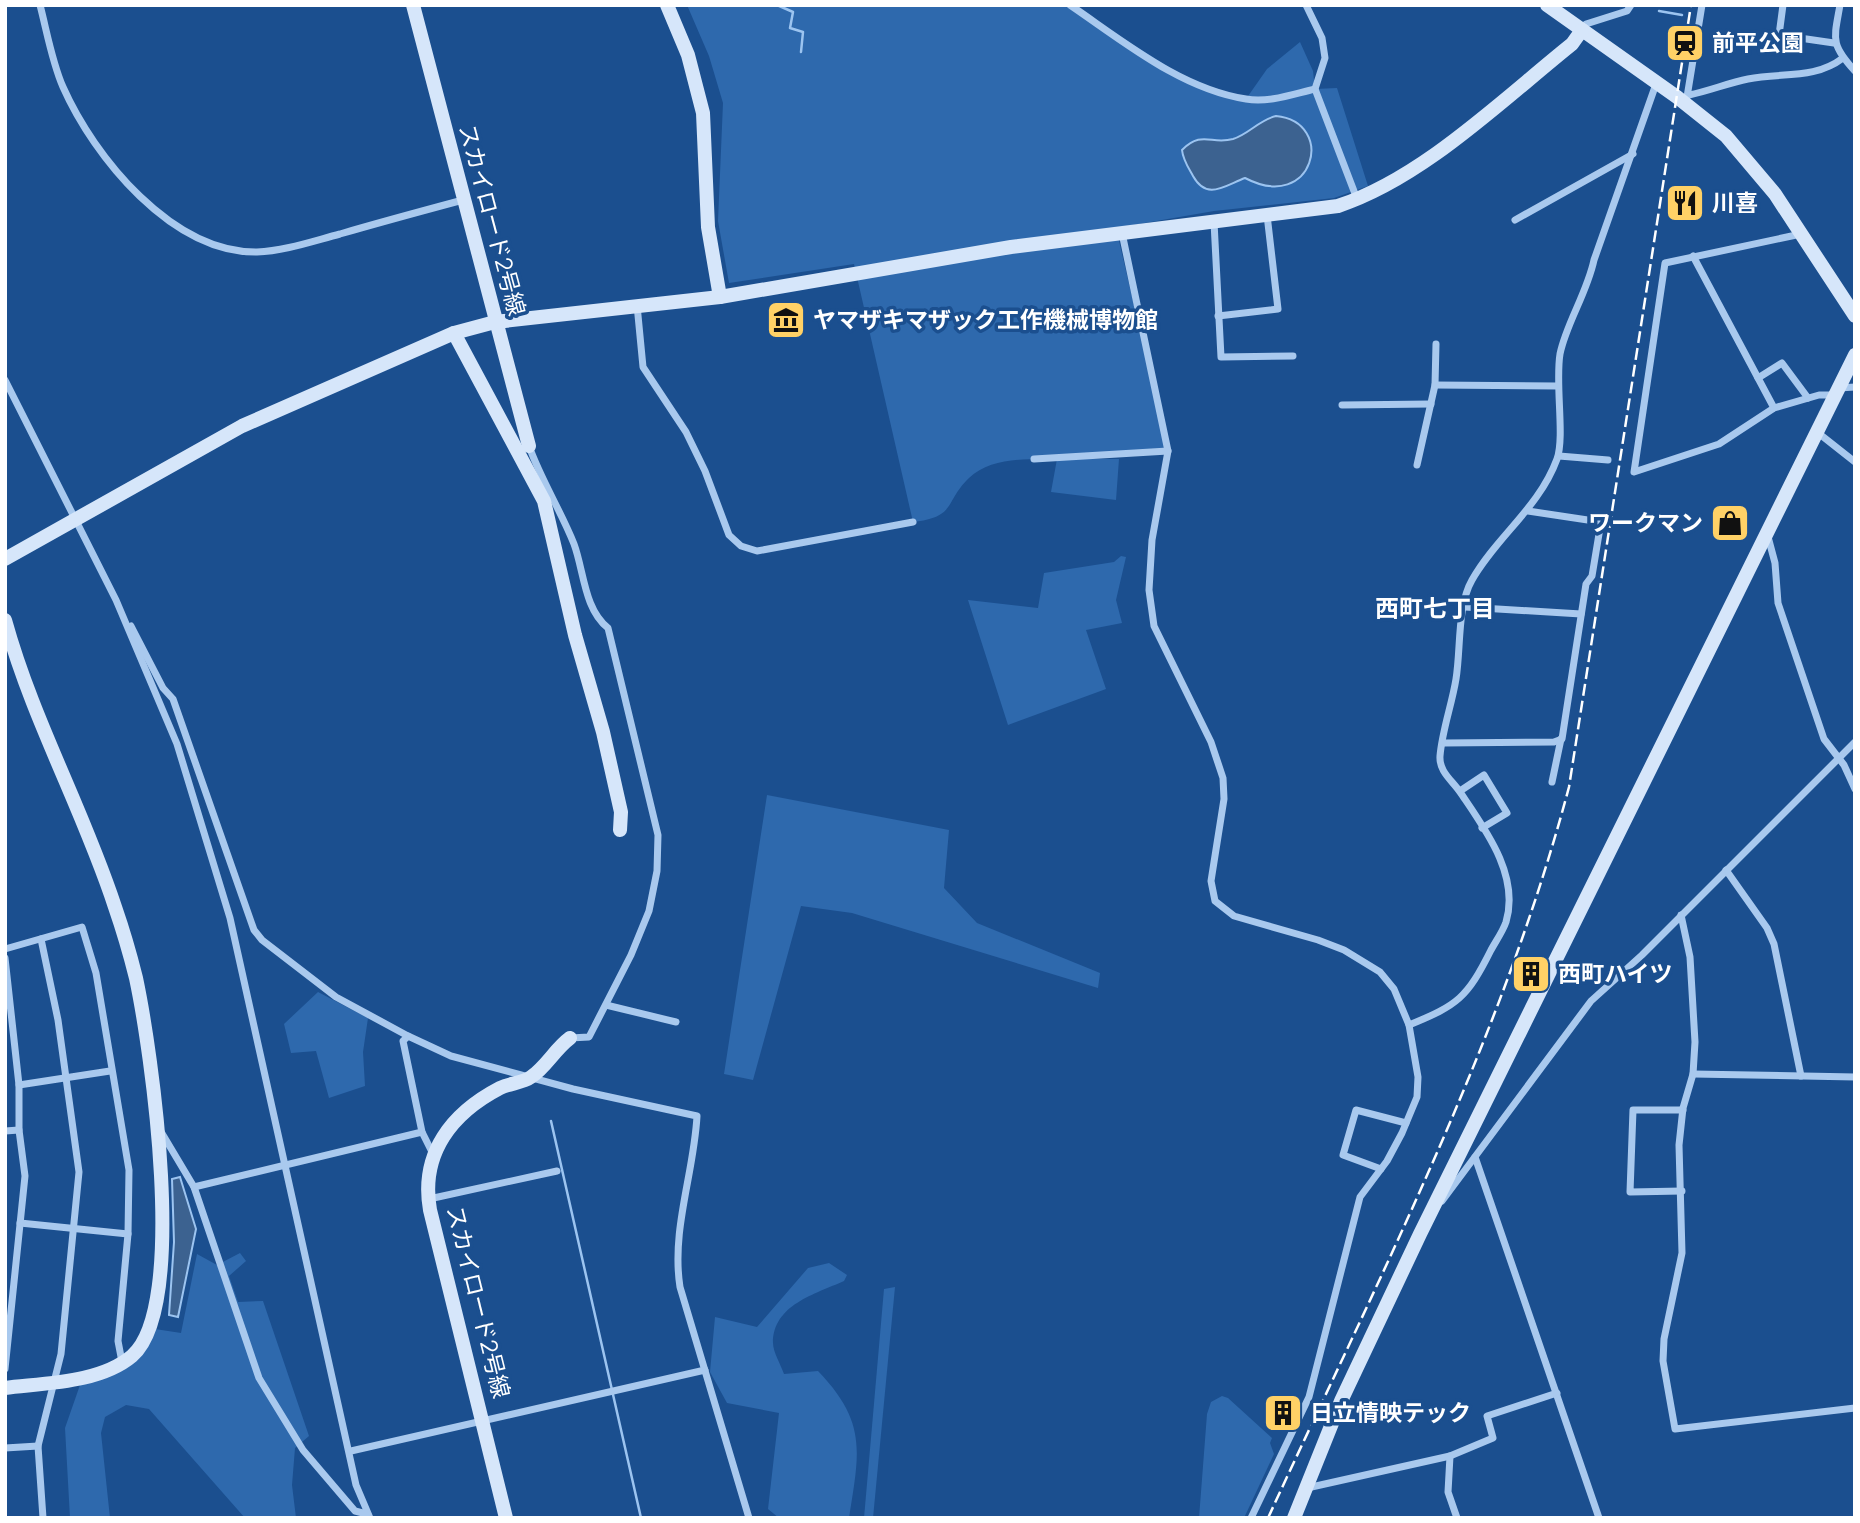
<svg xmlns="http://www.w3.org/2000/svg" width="1860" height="1523" viewBox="0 0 1860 1523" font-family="Manrope,'Noto Sans JP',sans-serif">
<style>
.green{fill:#2e69ad}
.water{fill:#3c6290;stroke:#9cc4f0;stroke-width:2}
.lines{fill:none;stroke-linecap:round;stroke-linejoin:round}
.stream{stroke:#9cc4f0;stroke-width:2.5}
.street{stroke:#a9c9ee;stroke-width:7}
.secondary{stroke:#d6e6fa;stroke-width:14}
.rail{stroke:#fff;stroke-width:2.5;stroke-dasharray:12 5;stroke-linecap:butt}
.labels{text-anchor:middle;stroke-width:7;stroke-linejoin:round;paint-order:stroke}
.poi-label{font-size:23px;font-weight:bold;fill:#fff;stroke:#1b4f8f;text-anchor:start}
.street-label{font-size:23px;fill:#fff;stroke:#1b4f8f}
.neighbourhood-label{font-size:24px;font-weight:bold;fill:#fff;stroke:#1b4f8f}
</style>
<rect width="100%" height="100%" fill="#1b4f8f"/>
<g class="green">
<path d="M 687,5 L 1070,5 L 1191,81 L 1246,99 L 1267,69 L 1300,42 L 1313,71 L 1315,89 L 1337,88 L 1368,186 L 1334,198 L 1214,211 L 1116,228 L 1168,451 L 1058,459 L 1119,459 L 1116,500 L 1051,492 L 1057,459 C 1028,459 991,457 969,478 C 944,502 957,517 913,522 L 854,264 L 729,283 L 718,221 L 723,103 L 709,56 Z"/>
<path d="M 1121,556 L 1126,557 L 1116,600 L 1122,623 L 1086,630 L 1106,689 L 1008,725 L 968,600 L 1038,608 L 1044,573 L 1114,562 Z"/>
<path d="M 767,795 L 949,830 L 944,888 L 977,923 L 1100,973 L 1098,988 L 852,913 L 801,906 L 753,1080 L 724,1074 Z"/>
<path d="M 318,992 L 368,1018 L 363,1052 L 365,1086 L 329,1098 L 316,1051 L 291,1053 L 284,1024 Z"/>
<path d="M 240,1253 L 246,1261 L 229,1276 L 238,1302 L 263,1301 L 309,1436 L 295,1448 L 292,1485 L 296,1518 L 245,1518 L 149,1409 L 126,1405 L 105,1417 L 101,1433 L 110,1518 L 70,1518 L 65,1428 L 80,1385 C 122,1372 136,1371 155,1329 L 181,1333 L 197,1254 L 217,1265 Z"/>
<path d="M 829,1263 L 847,1275 L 844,1281 C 815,1294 773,1305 773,1343 C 773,1352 781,1365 784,1374 L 818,1371 C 868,1423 859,1453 849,1518 L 779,1518 L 768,1509 L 779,1413 L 727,1403 L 710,1372 L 715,1317 L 757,1327 L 808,1268 Z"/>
<path d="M 895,1287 L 873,1518 L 864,1518 L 884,1289 Z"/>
<path d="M 1222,1396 L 1228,1398 L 1272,1438 L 1270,1443 L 1274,1454 L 1244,1518 L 1199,1518 L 1207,1414 L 1211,1402 Z"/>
</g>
<g class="water">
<path d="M 1276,116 C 1337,122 1314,214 1245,178 C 1224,186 1207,201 1193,176 C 1188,167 1183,160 1182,150 C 1202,130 1211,145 1233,139 C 1249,134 1259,120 1276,116 Z"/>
<path d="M 180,1177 L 196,1229 L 178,1317 L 169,1315 L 174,1242 L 172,1179 Z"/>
</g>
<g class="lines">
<g class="stream">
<path d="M 777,5 L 793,12 L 790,28 L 803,32 L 801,52"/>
<path d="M 1659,11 L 1682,15"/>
<path d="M 551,1121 L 641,1518"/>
</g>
<g class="street">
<path d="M 40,5 C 47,32 52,62 63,87 C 94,157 172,253 257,252 C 284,251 313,241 340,234 C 381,222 422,211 463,200"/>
<path d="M 1070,5 C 1123,41 1181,89 1246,99 C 1269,103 1293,94 1315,89"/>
<path d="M 1306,5 L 1322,38 L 1325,58 L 1315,89 L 1357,199"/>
<path d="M 1783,5 L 1779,35 L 1834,43"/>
<path d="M 1840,5 C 1834,39 1830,44 1855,71"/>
<path d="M 1582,30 L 1586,24 L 1627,11 L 1631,5"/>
<path d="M 1689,95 C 1709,91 1728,83 1748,79 C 1782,72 1814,80 1843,58"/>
<path d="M 1687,97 L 1702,5"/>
<path d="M 1515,220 L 1633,154"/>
<path d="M 1214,222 L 1221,357 L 1293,356"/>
<path d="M 1122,233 L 1168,451 L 1152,540 L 1149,590 L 1154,626 L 1211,742 L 1223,778 L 1224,799 L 1211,881 L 1215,901 L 1234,916 L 1318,940 L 1344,950 L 1380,972 L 1394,989 L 1409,1025 L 1418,1077 L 1417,1097 L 1402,1133 L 1387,1161 L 1360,1197 L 1309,1397 L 1251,1518"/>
<path d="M 1801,234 L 1665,263 L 1634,472 L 1719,444 L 1774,408 L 1819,395 L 1834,395"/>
<path d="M 1693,256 L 1774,408"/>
<path d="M 637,305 L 643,367 L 686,432 L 705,471 L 729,535 L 741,546 L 757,551 L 913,522"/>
<path d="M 1218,316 L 1278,309 L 1267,215"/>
<path d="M 1758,378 L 1782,363 L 1808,398"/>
<path d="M 5,380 L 116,600 L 177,744 L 230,918 L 356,1485 L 370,1518"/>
<path d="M 1435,385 L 1557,386"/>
<path d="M 1839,388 L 1855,387"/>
<path d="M 1342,405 L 1431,404"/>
<path d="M 1817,432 L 1855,462"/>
<path d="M 529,446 C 541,480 561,511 574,544 C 584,571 584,609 608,628 L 658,835 L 657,871 L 649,911 L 631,955 L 589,1037 L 570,1038"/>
<path d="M 1559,456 L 1608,460"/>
<path d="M 1034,459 L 1168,451"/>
<path d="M 1417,465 L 1435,385 L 1436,344"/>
<path d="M 1767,533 L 1775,563 L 1778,603 L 1824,739 L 1844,765 L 1855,789"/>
<path d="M 1465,607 L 1581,614"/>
<path d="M 131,626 L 163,688 L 173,699 L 254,930 L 262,940 L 336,997 L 408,1036"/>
<path d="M 1444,743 L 1554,742 L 1562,739 L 1586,584 L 1592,576 L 1601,522 L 1528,511"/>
<path d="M 1552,782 L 1561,739"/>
<path d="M 1460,791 L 1484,775 L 1507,813 L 1482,828"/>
<path d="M 1726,870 L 1767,928 L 1774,944 L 1801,1076"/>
<path d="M 1681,915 L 1690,957 L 1695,1042 L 1693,1074 L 1683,1108 L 1679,1145 L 1682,1253 L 1664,1339 L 1663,1361 L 1675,1429 L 1855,1408"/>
<path d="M 41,939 L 58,1020 L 79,1172 L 61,1354 L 38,1446 L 43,1518"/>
<path d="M 5,949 L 82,927 L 96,973 L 129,1170 L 128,1234 L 118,1341 L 122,1362"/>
<path d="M 5,958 L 19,1085 L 19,1130 L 25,1176 L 5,1369"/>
<path d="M 606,1005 L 676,1022"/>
<path d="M 1409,1025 C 1458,1005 1467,998 1491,950 C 1496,941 1503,931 1506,922 C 1520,875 1485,829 1460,792 C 1452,780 1439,772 1440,756 C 1442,731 1452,704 1456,679 C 1461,649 1457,606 1472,580 C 1497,536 1539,508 1557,459 C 1565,437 1555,384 1560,354 C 1566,324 1587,293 1594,260 L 1656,84"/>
<path d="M 1693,1074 L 1855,1077"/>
<path d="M 19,1085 L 110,1071"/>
<path d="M 160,1130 L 194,1187 L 259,1378 L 303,1450 L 355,1511 L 367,1514"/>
<path d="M 5,1131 L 19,1130"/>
<path d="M 433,1154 L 422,1132 L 403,1041 L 408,1036 L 451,1056 L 573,1089 L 697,1116 C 694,1173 671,1230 680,1287 L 749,1518"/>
<path d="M 1475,1157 L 1599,1518"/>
<path d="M 1381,1169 L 1343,1155 L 1356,1110 L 1406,1123"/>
<path d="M 194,1187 L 422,1132"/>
<path d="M 1682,1191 L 1630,1192 L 1633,1110 L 1683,1110"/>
<path d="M 429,1199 L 557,1171"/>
<path d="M 1442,1201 L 1591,1001 L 1642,955 L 1855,742"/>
<path d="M 20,1223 L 128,1234"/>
<path d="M 5,1448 L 38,1446"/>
<path d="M 351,1451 L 705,1370"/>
<path d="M 1450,1456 L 1448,1492 L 1457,1518"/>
<path d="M 1307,1488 L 1450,1456 L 1493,1438 L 1487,1416 L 1557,1393"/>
</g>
<g class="secondary">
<path d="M 413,5 L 529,446"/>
<path d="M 667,5 L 688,55 L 703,113 L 708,227 L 720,297"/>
<path d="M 1547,5 L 1677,97 L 1726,136 L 1775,194 L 1855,316"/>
<path d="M 454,333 L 544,501 L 575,635 L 603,732 L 621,812 L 620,830"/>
<path d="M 5,559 L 242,426 L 454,333 L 495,322 L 720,297 L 1011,247 L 1338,206 C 1423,178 1502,100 1572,44 L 1582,30"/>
<path d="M 5,620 C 33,721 83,809 115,907 C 123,930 130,954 136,978 C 151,1049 189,1307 132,1356 C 100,1383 45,1383 5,1388"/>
<path d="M 506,1518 L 430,1210 C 420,1153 452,1113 500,1088 C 510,1083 523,1083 531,1077 C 546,1067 555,1049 570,1038"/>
<path d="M 1294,1518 L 1341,1401 L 1420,1234 L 1855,355"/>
</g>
<path class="rail" d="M 1268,1518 C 1378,1279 1501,1043 1569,787 L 1691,5"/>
</g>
<defs>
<g id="station-square" transform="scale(2.0125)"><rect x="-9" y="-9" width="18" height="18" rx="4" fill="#ffd166" stroke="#1b4f8f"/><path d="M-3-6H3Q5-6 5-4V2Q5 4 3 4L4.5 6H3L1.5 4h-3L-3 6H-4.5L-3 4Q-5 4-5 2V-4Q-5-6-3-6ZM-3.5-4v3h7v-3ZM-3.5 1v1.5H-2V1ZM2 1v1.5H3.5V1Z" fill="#111"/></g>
<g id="restaurant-square" transform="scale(2.0125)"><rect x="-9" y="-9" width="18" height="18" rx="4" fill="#ffd166" stroke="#1b4f8f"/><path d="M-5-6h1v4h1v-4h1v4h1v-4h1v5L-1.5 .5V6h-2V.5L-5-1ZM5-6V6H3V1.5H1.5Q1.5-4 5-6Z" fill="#111"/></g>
<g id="museum-square" transform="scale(2.0125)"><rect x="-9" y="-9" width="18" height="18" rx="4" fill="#ffd166" stroke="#1b4f8f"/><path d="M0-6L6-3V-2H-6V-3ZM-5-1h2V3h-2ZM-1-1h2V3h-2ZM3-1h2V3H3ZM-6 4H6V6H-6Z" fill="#111"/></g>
<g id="shop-square" transform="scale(2.0125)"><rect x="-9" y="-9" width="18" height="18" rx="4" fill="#ffd166" stroke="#1b4f8f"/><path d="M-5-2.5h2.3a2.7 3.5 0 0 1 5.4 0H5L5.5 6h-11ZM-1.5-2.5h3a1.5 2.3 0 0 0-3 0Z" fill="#111"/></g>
<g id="building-square" transform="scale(2.0125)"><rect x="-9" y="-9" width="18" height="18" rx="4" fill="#ffd166" stroke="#1b4f8f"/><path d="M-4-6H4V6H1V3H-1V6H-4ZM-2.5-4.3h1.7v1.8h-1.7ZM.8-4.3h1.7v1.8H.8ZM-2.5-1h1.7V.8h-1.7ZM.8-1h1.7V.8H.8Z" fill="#111"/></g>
</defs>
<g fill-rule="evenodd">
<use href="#station-square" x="1685" y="43"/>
<use href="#restaurant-square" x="1685" y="203"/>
<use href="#museum-square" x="786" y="320"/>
<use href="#shop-square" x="1730" y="523"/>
<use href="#building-square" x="1531" y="974"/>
<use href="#building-square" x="1283" y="1413"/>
</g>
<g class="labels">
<g class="poi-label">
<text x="1712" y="51">前平公園</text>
<text x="1712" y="211">川喜</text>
<text x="813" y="328">ヤマザキマザック工作機械博物館</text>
<text x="1703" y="531" text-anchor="end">ワークマン</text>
<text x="1558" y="982">西町ハイツ</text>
<text x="1310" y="1421">日立情映テック</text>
</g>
<g class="street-label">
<text transform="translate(492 220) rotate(75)" y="8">スカイロード2号線</text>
<text transform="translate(478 1302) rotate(76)" y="8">スカイロード2号線</text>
</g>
<g class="neighbourhood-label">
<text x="1435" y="617">西町七丁目</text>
</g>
</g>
<rect width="1860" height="1523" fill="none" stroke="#ffffff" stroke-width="14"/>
</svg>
